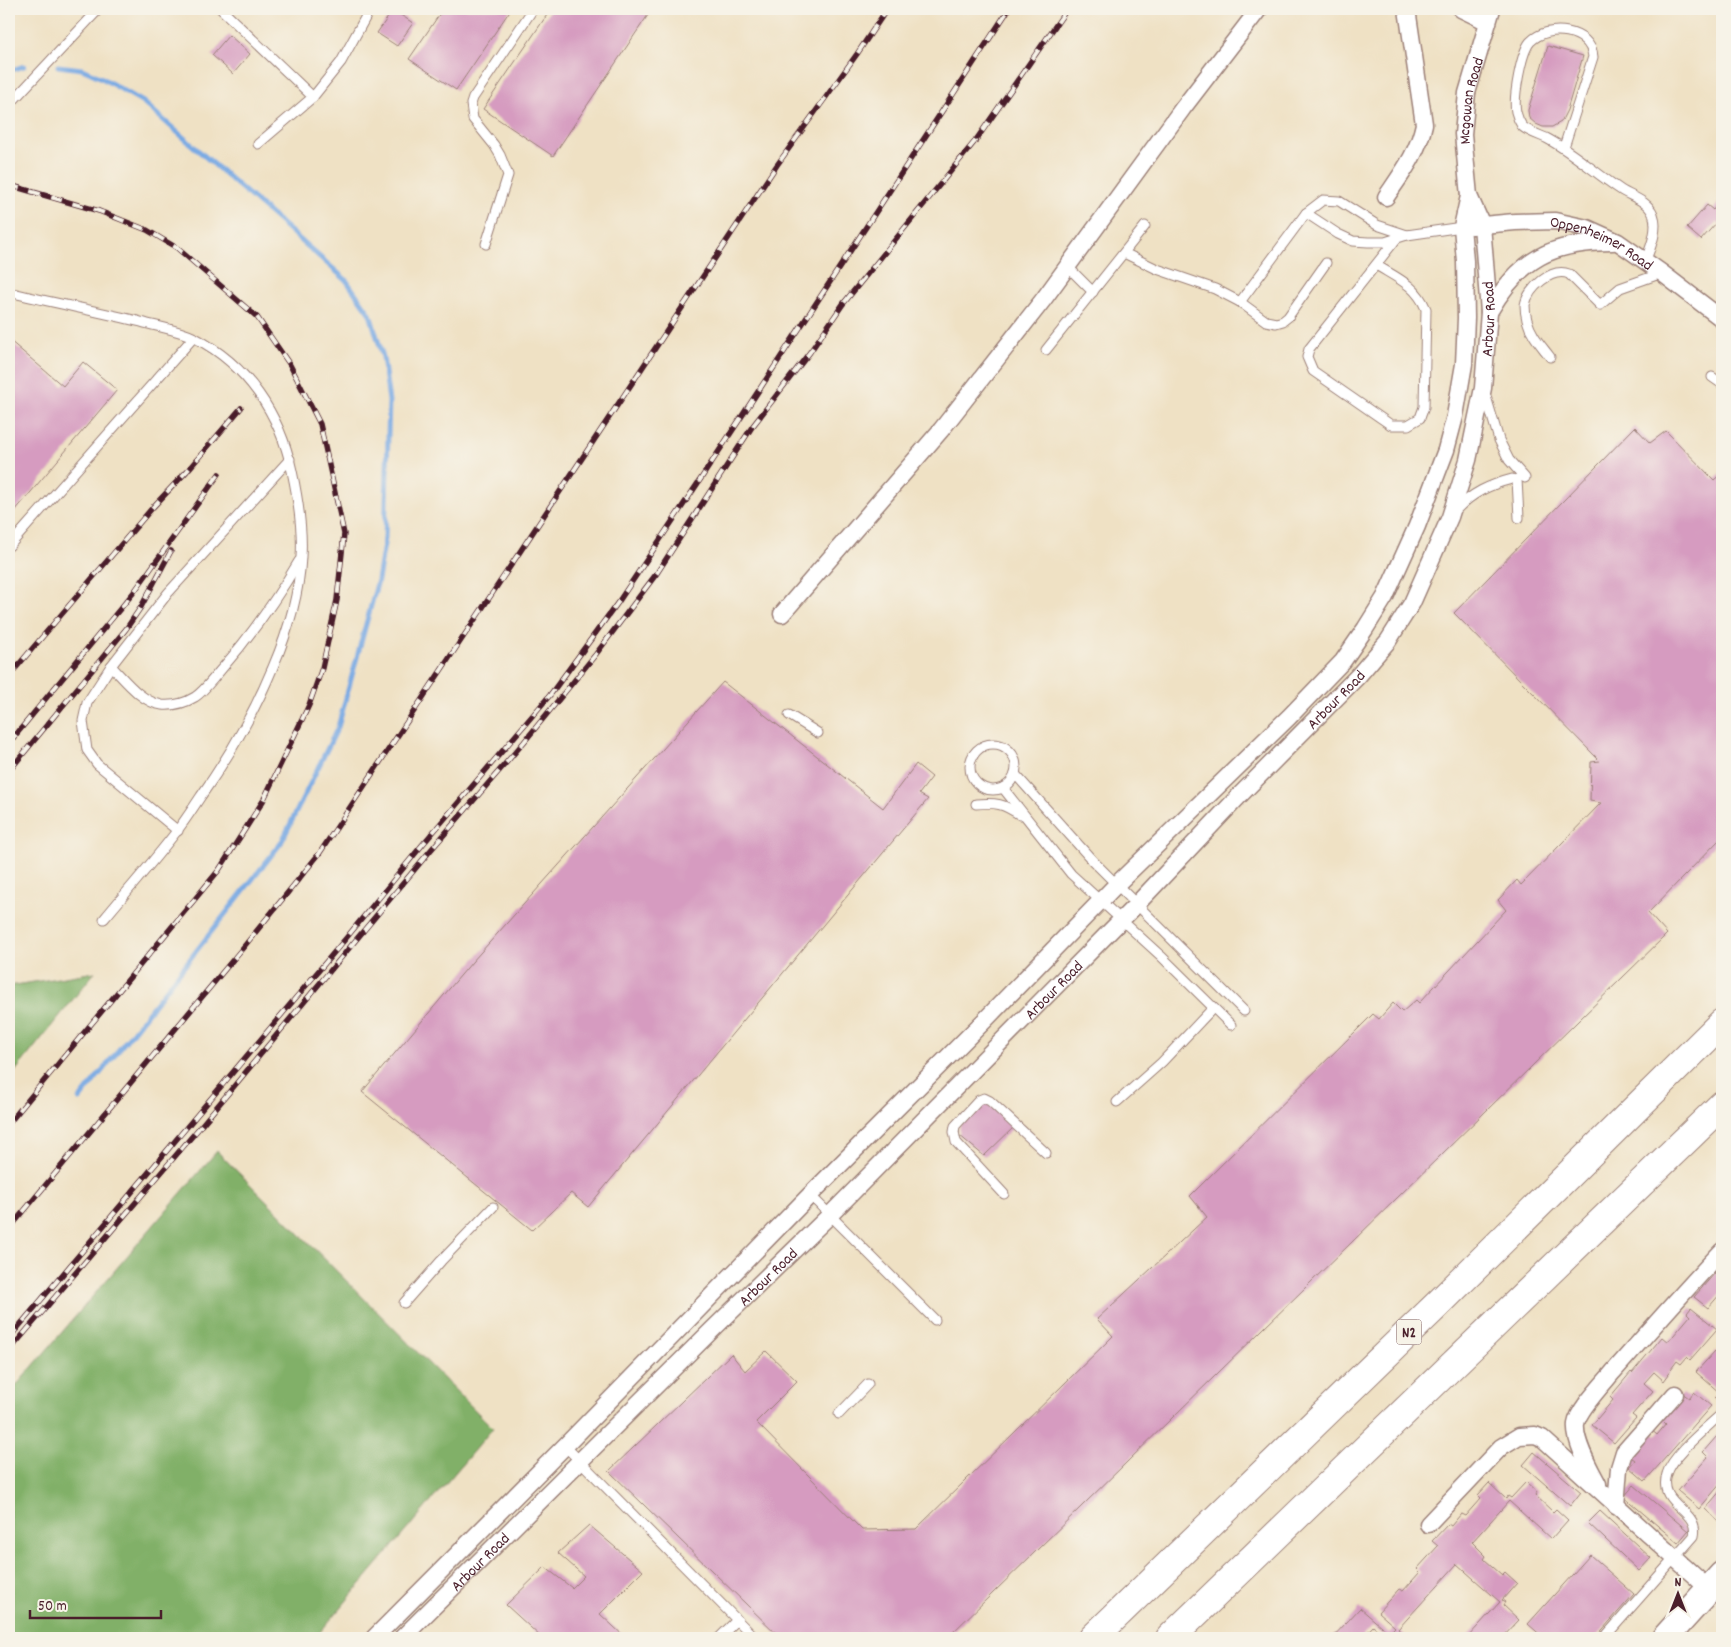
<svg xmlns="http://www.w3.org/2000/svg" width="1731" height="1647" viewBox="0 0 1731 1647" font-family="Dekko,sans-serif">
<style>
.forest{fill:#81b068;stroke:#66684a}
.lines{fill:none;stroke-linecap:round;stroke-linejoin:round}
.stream{stroke:#78a9e3;stroke-width:5}
.building{fill:#d69bc0}
.service-casing{stroke:#9c8078;stroke-width:11}
.minor-casing{stroke:#9c8078;stroke-width:19}
.primary-casing{stroke:#9c8078;stroke-width:29}
.motorway-casing{stroke:#9c8078;stroke-width:30}
.service{stroke:#fff;stroke-width:9}
.minor{stroke:#fff;stroke-width:16}
.primary{stroke:#fff;stroke-width:26}
.motorway{stroke:#fff;stroke-width:28}
.rail-casing{stroke:#4a1f2b;stroke-width:5.5}
.rail{stroke:#f7f3e8;stroke-width:4;stroke-dasharray:11;stroke-linecap:butt}
.labels{text-anchor:middle;stroke-width:4.5;stroke-linejoin:round;paint-order:stroke}
.shield{fill:#f7f3e8;stroke:#7e5f64;stroke-width:1}
.shield-label{font-size:15px;font-weight:bold;fill:#4a1f2b}
.street-label{font-size:16px;fill:#4a1f2b;stroke:#f7f3e8}
</style>
<rect width="100%" height="100%" fill="#f7f3e8"/>
<filter id="ink" filterUnits="userSpaceOnUse"><feTurbulence type="fractalNoise" baseFrequency=".02" numOctaves="2"/><feDisplacementMap in="SourceGraphic" scale="10" xChannelSelector="R" yChannelSelector="G"/><feConvolveMatrix kernelMatrix="1 2 1 2 8 2 1 2 1" color-interpolation-filters="sRGB"/></filter>
<filter id="wash" filterUnits="userSpaceOnUse"><feTurbulence type="fractalNoise" baseFrequency=".0096" numOctaves="4" result="noise"/><feDisplacementMap in="SourceGraphic" scale="20" xChannelSelector="R" yChannelSelector="G"/><feGaussianBlur stdDeviation="1.12" result="paint"/><feColorMatrix in="noise" values="0 0 0 0 0 0 0 0 0 0 0 0 0 0 0 0 0 1.4 0 .05"/><feComposite in="paint" operator="in"/></filter>
<g filter="url(#wash)">
<rect width="100%" height="100%" fill="#efe1c4"/>
<g class="forest">
<path d="M 95,972 L 9,1079 L 9,986 Z"/>
<path d="M 217,1151 L 493,1428 L 315,1638 L 9,1638 L 9,1394 Z"/>
</g>
<g class="lines">
<g class="stream">
<path d="M 58,66 L 82,69 L 102,78 L 143,102 L 346,280 L 370,314 L 383,357 L 389,401 L 385,538 L 378,580 L 338,727 L 281,843 L 80,1099"/>
<path d="M 9,71 L 24,66"/>
</g>
</g>
<g id="blocks">
<g class="building">
<path d="M 443,9 L 511,9 L 456,90 L 409,59 Z"/>
<path d="M 551,9 L 572,9 L 574,10 L 575,9 L 639,9 L 648,15 L 553,156 L 483,109 Z"/>
<path d="M 393,10 L 413,23 L 397,46 L 377,33 Z"/>
<path d="M 229,35 L 250,54 L 233,74 L 212,55 Z"/>
<path d="M 1548,46 L 1583,56 L 1567,110 L 1561,122 L 1552,127 L 1543,127 L 1536,124 L 1529,118 L 1528,110 Z"/>
<path d="M 1720,201 L 1722,202 L 1722,226 L 1717,222 L 1701,240 L 1687,228 L 1707,205 L 1713,210 Z"/>
<path d="M 9,340 L 63,386 L 83,362 L 117,390 L 9,518 Z"/>
<path d="M 1635,427 L 1650,443 L 1666,431 L 1714,480 L 1722,473 L 1722,837 L 1648,913 L 1667,934 L 947,1638 L 781,1638 L 609,1471 L 731,1354 L 745,1371 L 766,1351 L 797,1381 L 756,1422 L 862,1530 L 916,1529 L 1113,1336 L 1097,1319 L 1207,1217 L 1190,1196 L 1373,1014 L 1379,1019 L 1393,1003 L 1402,1012 L 1416,1000 L 1419,1003 L 1506,910 L 1498,900 L 1517,880 L 1521,885 L 1601,803 L 1590,801 L 1591,762 L 1600,761 L 1454,613 Z"/>
<path d="M 723,682 L 883,808 L 916,764 L 932,777 L 919,794 L 928,799 L 588,1207 L 571,1193 L 532,1230 L 362,1092 L 472,962 Z"/>
<path d="M 984,1098 L 1015,1126 L 984,1156 L 959,1135 L 960,1124 Z"/>
<path d="M 1722,1265 L 1722,1294 L 1721,1293 L 1708,1308 L 1694,1297 Z"/>
<path d="M 1691,1308 L 1717,1329 L 1690,1360 L 1687,1357 L 1681,1364 L 1677,1361 L 1668,1373 L 1669,1374 L 1664,1381 L 1654,1372 L 1644,1383 L 1653,1391 L 1632,1415 L 1636,1418 L 1614,1443 L 1592,1425 L 1613,1400 L 1610,1397 L 1631,1372 L 1632,1373 L 1662,1337 L 1668,1342 L 1690,1316 L 1687,1313 Z"/>
<path d="M 1715,1351 L 1722,1357 L 1722,1405 L 1715,1398 L 1720,1393 L 1696,1372 Z"/>
<path d="M 1694,1392 L 1711,1406 L 1645,1481 L 1629,1467 L 1635,1460 L 1628,1455 L 1650,1429 L 1657,1435 L 1666,1424 L 1660,1418 L 1682,1393 L 1689,1398 Z"/>
<path d="M 1717,1436 L 1722,1441 L 1722,1482 L 1699,1509 L 1678,1491 L 1708,1457 L 1703,1452 Z"/>
<path d="M 1534,1452 L 1581,1492 L 1570,1506 L 1523,1465 Z"/>
<path d="M 1526,1482 L 1537,1492 L 1535,1495 L 1553,1512 L 1556,1509 L 1568,1520 L 1551,1539 L 1509,1501 L 1472,1542 L 1486,1556 L 1484,1559 L 1502,1575 L 1505,1572 L 1517,1583 L 1502,1600 L 1505,1602 L 1503,1605 L 1519,1620 L 1502,1638 L 1467,1638 L 1500,1602 L 1457,1564 L 1398,1629 L 1408,1638 L 1387,1638 L 1373,1626 L 1362,1638 L 1332,1638 L 1360,1608 L 1389,1633 L 1395,1627 L 1378,1612 L 1399,1589 L 1403,1591 L 1420,1572 L 1417,1569 L 1438,1546 L 1432,1541 L 1448,1524 L 1451,1526 L 1461,1514 L 1465,1516 L 1481,1498 L 1478,1495 L 1489,1483 L 1506,1499 L 1508,1496 L 1511,1498 Z"/>
<path d="M 1634,1485 L 1688,1531 L 1678,1543 L 1624,1497 Z"/>
<path d="M 1722,1489 L 1722,1525 L 1705,1509 Z"/>
<path d="M 1600,1511 L 1651,1558 L 1639,1571 L 1588,1523 Z"/>
<path d="M 589,1525 L 643,1571 L 600,1614 L 626,1638 L 542,1638 L 506,1605 L 545,1567 L 572,1588 L 584,1576 L 558,1553 Z"/>
<path d="M 1590,1555 L 1634,1594 L 1595,1638 L 1544,1638 L 1528,1624 Z"/>
</g>
</g>
</g>
<g filter="url(#ink)">
<use href="#blocks" fill-opacity="0" stroke="#9c8078" stroke-width="1"/>
<g class="lines">
<g class="service-casing">
<g id="service">
<path d="M 221,9 L 313,97 L 258,144"/>
<path d="M 313,97 L 341,62 L 370,9"/>
<path d="M 9,105 L 99,9"/>
<path d="M 1564,147 L 1593,57 C 1591,29 1548,23 1530,42 C 1521,53 1513,98 1516,112 C 1517,116 1520,123 1522,126 C 1527,131 1539,135 1546,138 C 1573,152 1595,173 1621,190 C 1632,197 1648,201 1653,214 C 1659,229 1650,249 1645,262"/>
<path d="M 1306,213 L 1338,234 L 1353,241 L 1368,242 L 1385,242 L 1407,235 L 1462,227"/>
<path d="M 486,244 L 508,175 L 500,155 L 494,145 L 473,119 L 471,104 L 473,98 L 533,9"/>
<path d="M 1124,253 L 1157,269 L 1215,289 L 1240,302 L 1266,321 L 1276,323 L 1283,321 L 1288,317 L 1326,263"/>
<path d="M 1376,265 C 1397,278 1416,285 1426,309 L 1424,407 L 1420,418 L 1408,425 L 1391,425 L 1313,371 L 1307,357 L 1309,349 L 1397,238"/>
<path d="M 1068,267 L 1093,292"/>
<path d="M 9,292 C 53,303 97,311 141,322 C 158,327 179,330 195,338 C 247,365 280,414 292,471 C 298,499 303,529 301,557 C 299,596 288,632 273,667 C 254,713 230,755 201,796 C 193,808 185,821 176,832 C 153,862 128,890 104,919"/>
<path d="M 1240,302 L 1306,213 L 1323,200 L 1339,201 L 1377,225 L 1407,235"/>
<path d="M 1046,350 L 1145,226"/>
<path d="M 1550,357 C 1541,345 1531,335 1527,320 C 1526,316 1525,309 1525,305 C 1528,288 1552,267 1569,274 L 1600,305 L 1620,288 L 1662,273"/>
<path d="M 1712,377 L 1722,384"/>
<path d="M 1485,393 L 1499,440 L 1509,460 L 1525,478"/>
<path d="M 290,459 L 168,593 L 111,666 C 125,680 141,702 162,705 C 173,706 185,703 195,697 C 204,691 211,681 219,672 C 249,638 276,600 299,561"/>
<path d="M 1517,479 L 1519,518"/>
<path d="M 1456,510 C 1472,493 1489,485 1512,479"/>
<path d="M 9,546 L 193,338"/>
<path d="M 111,666 L 87,703 L 83,721 L 87,750 L 97,764 L 178,831"/>
<path d="M 789,715 L 818,733"/>
<circle cx="993" cy="767" r="23"/>
<path d="M 1015,774 L 1093,861 L 1244,1011"/>
<path d="M 1003,788 L 1071,874 L 1161,956 L 1231,1025"/>
<path d="M 976,804 C 996,802 1004,804 1020,815"/>
<path d="M 1117,1102 L 1162,1062 L 1213,1008"/>
<path d="M 1004,1194 L 956,1142 L 954,1132 L 955,1126 L 979,1100 L 984,1098 L 990,1101 L 1046,1153"/>
<path d="M 810,1195 L 935,1320"/>
<path d="M 404,1303 L 441,1261 L 493,1207"/>
<path d="M 839,1414 L 868,1384"/>
<path d="M 565,1446 L 755,1638"/>
<path d="M 719,1638 L 737,1620"/>
<path d="M 1604,1638 L 1694,1536 C 1700,1509 1657,1506 1667,1474 C 1672,1456 1704,1430 1718,1417"/>
</g>
</g>
<g class="minor-casing">
<g id="minor">
<path d="M 1461,9 L 1488,22"/>
<path d="M 1386,197 C 1403,172 1418,153 1424,124 L 1407,9"/>
<path id="s1" d="M 1472,226 L 1515,222 L 1555,221 L 1587,228 L 1618,242 L 1662,273 L 1722,319"/>
<path d="M 1489,312 C 1520,258 1552,242 1613,242"/>
<path d="M 782,614 L 941,430 L 1043,300 L 1183,108 L 1259,9"/>
<path d="M 1598,1484 C 1590,1469 1574,1441 1576,1424 C 1578,1410 1603,1384 1613,1372 C 1649,1331 1685,1290 1722,1251"/>
<path d="M 1616,1506 L 1619,1468 L 1624,1452 L 1675,1394"/>
<path d="M 1428,1524 L 1501,1447 L 1519,1436 L 1535,1435 L 1542,1438 L 1709,1589"/>
<path id="s2" d="M 374,1638 L 565,1446 L 810,1195 L 985,1020 L 1117,884 L 1289,717 L 1343,661 L 1365,629 L 1385,597 L 1417,526 L 1446,450 L 1455,416 L 1464,364 L 1466,318 L 1465,261 L 1462,227 L 1469,196 L 1463,134 L 1467,93 L 1492,9"/>
<path id="s3" d="M 402,1638 L 712,1330 L 830,1215 L 1137,904 L 1240,795 L 1358,676 L 1388,641 L 1412,603 L 1450,517 L 1468,460 L 1483,388 L 1489,312 L 1482,225 L 1469,196"/>
</g>
</g>
<g class="primary-casing">
<path id="primary" d="M 1665,1638 L 1722,1575"/>
</g>
<g class="motorway-casing">
<g id="motorway">
<path d="M 1093,1638 L 1438,1304 L 1722,1023"/>
<path d="M 1170,1638 L 1722,1105"/>
</g>
</g>
<use href="#service" class="service"/>
<use href="#minor" class="minor"/>
<use href="#primary" class="primary"/>
<use href="#motorway" class="motorway"/>
<g class="rail-casing">
<g id="rail">
<path d="M 9,185 L 99,211 L 147,230 L 177,248 L 257,317 L 290,365 L 320,424 L 344,534 L 337,600 L 322,668 L 309,705 L 263,801 L 219,870 L 9,1123"/>
<path d="M 9,676 L 153,507 L 187,471 L 241,408"/>
<path d="M 9,743 L 134,592 L 219,474"/>
<path d="M 9,771 L 126,629 L 141,607 L 171,551"/>
<path d="M 9,1229 L 246,944 L 319,854 L 777,165 L 857,54 L 887,9"/>
<path d="M 9,1338 L 347,937 L 423,844 L 550,695 L 619,601 L 702,477 L 1009,9"/>
<path d="M 9,1351 L 200,1127 L 430,851 L 524,742 L 596,654 L 657,573 L 752,427 L 810,352 L 843,304 L 976,140 L 1067,9"/>
</g>
</g>
<use href="#rail" class="rail"/>
</g>
</g>
<g class="labels">
<rect class="shield" x="1396.5" y="1319.5" width="25" height="25" rx="4"/>
<g class="shield-label">
<text x="1409" y="1337">N2</text>
</g>
<g class="street-label">
<text dy="6" stroke="none"><textPath href="#s2" startOffset="1965">Mcgowan Road</textPath></text>
<text dy="6" stroke="none"><textPath href="#s1" startOffset="135">Oppenheimer Road</textPath></text>
<text dy="6" stroke="none"><textPath href="#s3" startOffset="1744">Arbour Road</textPath></text>
<text dy="6" stroke="none"><textPath href="#s3" startOffset="1324">Arbour Road</textPath></text>
<text dy="6" stroke="none"><textPath href="#s3" startOffset="919">Arbour Road</textPath></text>
<text dy="6" stroke="none"><textPath href="#s3" startOffset="514">Arbour Road</textPath></text>
<text dy="6" stroke="none"><textPath href="#s3" startOffset="109">Arbour Road</textPath></text>
</g>
</g>
<rect width="1731" height="1647" fill="none" stroke="#f7f3e8" stroke-width="30"/>
<g transform="translate(1678 1594)" stroke="#f7f3e8" stroke-width="4" paint-order="stroke">
<path d="M0-4L9 19L0 12L-9 19Z" fill="#4a1f2b"/>
<text y="-8" font-size="14" font-weight="bold" text-anchor="middle" fill="#4a1f2b">N</text>
</g>
<path d="M30 1610v8h131v-8" fill="none" stroke="#4a1f2b" stroke-width="2.5"/>
<text x="38" y="1610" font-size="15" fill="#4a1f2b" stroke="#f7f3e8" stroke-width="4" paint-order="stroke">50 m</text>
</svg>
